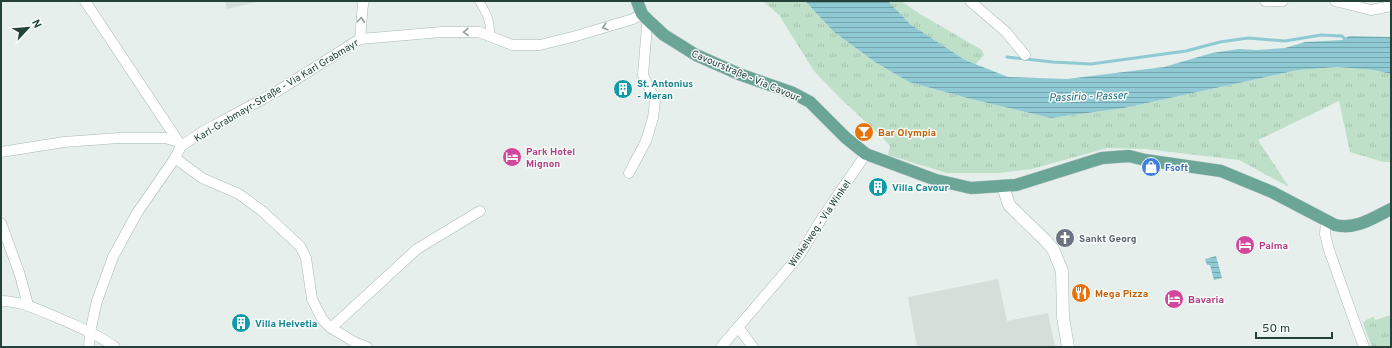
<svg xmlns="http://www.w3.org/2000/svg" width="1392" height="348" viewBox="0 0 1392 348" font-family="Overpass,sans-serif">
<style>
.built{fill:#d4dfda}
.grass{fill:url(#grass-tufts)}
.water{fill:url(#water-rules)}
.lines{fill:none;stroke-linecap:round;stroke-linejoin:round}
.stream{stroke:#8ec9d4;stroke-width:3}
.pedestrian-casing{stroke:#a8b8b2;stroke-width:9}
.minor-casing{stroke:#a8b8b2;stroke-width:11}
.tertiary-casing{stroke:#a8b8b2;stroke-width:13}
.primary-casing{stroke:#c2cac8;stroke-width:13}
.pedestrian{stroke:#fff;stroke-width:8}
.minor{stroke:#fff;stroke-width:10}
.tertiary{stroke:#fff;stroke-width:12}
.primary{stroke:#6aa596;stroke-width:12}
.oneway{stroke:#92a09c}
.labels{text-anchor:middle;stroke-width:3;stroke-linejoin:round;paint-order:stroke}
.street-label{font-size:10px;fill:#24423a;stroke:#f7fbf9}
.culture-label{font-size:10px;font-weight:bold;fill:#0d838f;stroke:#f7fbf9;text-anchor:start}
.food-label{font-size:10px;font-weight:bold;fill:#c56008;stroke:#f7fbf9;text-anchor:start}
.hotel-label{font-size:10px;font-weight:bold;fill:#b23c85;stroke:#f7fbf9;text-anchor:start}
.shop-label{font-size:10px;font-weight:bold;fill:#366cbe;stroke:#f7fbf9;text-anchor:start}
.worship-label{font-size:10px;font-weight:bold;fill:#5b616d;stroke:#f7fbf9;text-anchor:start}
.water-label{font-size:11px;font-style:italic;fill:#1c6f80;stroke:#f7fbf9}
</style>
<defs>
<pattern id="grass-tufts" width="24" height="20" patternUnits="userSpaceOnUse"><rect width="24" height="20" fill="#bfe0c8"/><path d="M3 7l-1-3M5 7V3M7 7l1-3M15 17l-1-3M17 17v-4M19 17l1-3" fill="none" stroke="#a4c1ad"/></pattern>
<pattern id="water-rules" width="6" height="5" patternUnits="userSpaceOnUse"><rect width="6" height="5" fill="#8ec9d4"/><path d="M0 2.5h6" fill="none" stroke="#74a5ad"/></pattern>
</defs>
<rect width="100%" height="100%" fill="#e6efeb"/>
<g class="built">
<path d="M 225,1 L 261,1 L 227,9 Z"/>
<path d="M 998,279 L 1007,321 L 1048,313 L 1055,347 L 917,347 L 908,297 Z"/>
</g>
<g class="grass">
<path d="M 763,1 L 805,1 L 834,32 L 875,62 L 909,82 L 971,99 L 1051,118 L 1124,108 L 1298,70 L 1337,67 L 1374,70 L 1391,74 L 1391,162 L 1383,162 L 1350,152 L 1339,101 L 1258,140 L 1289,187 L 1239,160 L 1145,149 L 1107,148 L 1032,169 L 999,173 L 947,173 L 888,155 L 890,146 L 880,135 L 842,100 L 814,71 L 779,15 Z"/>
<path d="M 888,1 L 901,1 L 920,14 L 982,50 L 984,55 L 975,65 L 965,60 L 910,24 Z"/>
<path d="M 1391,315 L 1391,347 L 1372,347 L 1363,323 L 1366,320 L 1373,317 L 1376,320 Z"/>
</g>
<g class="water">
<path d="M 805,1 L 888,1 L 910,24 L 965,60 L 1008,77 L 1067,79 L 1164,67 L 1212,53 L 1239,49 L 1257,50 L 1285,48 L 1305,42 L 1342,40 L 1349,36 L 1391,37 L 1391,74 L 1374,70 L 1337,67 L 1298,70 L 1124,108 L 1051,118 L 971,99 L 909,82 L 875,62 L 834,32 Z"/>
<path d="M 1216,256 L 1222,278 L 1214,280 L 1210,265 L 1207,265 L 1205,259 Z"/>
</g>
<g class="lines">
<path class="stream" d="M 1007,57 L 1053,62 L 1091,64 L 1186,51 L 1220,42 L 1248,38 L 1285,41 L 1321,35 L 1342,36 L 1346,40"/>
<g class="pedestrian-casing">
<path id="pedestrian" d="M 479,1 C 487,14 491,21 490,37"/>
</g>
<g class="minor-casing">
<g id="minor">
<path d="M 85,1 L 180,144"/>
<path d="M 970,1 L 1006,32 L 1025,55"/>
<path d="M 1265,1 L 1283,1"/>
<path d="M 1335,1 L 1371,10 L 1391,6"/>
<path d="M 360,39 L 363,4 L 364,1"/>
<path d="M 1,152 L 64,142 L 119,138 L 165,138 L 176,141 L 181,146"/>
<path d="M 175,158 L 202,178 L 239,194 L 262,211 L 300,246 L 306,258 L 312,299 L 322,319 L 331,328 L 417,249 L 480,211"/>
<path d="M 629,173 L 646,141 L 653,118 L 655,100 L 643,75 L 647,26 L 650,22"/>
<path d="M 1326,220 L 1325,234 L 1329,250 L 1355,323 L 1364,347"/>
<path d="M 1,223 L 20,275 L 28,305"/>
<path d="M 1,301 C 23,301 43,312 63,320 C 81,328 99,335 115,347"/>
<path d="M 738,327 L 753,347"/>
<path d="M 331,328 L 356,343 L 367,347"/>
<path d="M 89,347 L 90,332 L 97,301 L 113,257 L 137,213 L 175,158 L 181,146 L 204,131 L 276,92 L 360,39 L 442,32 L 479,32 L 512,45 L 540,45 L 576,36 L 633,19 L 642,14"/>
<path d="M 721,347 L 799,256 L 822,218 L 866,154"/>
</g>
</g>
<g class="tertiary-casing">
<path id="tertiary" d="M 1003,186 L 1009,205 L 1045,240 L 1053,249 L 1062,271 L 1063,317 L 1068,347"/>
</g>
<g class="primary-casing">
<path id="primary" d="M 637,1 L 642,14 L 650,22 L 664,35 L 696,55 L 739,74 L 793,93 L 810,102 L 846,138 L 866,154 L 936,180 L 971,188 L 1016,185 L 1102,158 L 1129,156 L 1145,160 L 1221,171 L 1272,192 L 1335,225 C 1356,230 1373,218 1391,209"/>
</g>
<use href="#pedestrian" class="pedestrian"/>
<use href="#minor" class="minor"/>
<use href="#tertiary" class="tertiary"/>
<use href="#primary" class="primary"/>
</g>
<defs><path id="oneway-chevron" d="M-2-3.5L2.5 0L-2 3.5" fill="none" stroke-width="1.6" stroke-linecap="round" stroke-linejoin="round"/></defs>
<g class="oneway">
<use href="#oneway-chevron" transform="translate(361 20) rotate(-85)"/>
<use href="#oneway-chevron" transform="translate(605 27) rotate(163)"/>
<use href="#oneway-chevron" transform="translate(466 32) rotate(179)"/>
</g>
<defs>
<g id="building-disc" transform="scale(1)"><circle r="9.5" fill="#0f9aa8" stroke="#f7fbf9"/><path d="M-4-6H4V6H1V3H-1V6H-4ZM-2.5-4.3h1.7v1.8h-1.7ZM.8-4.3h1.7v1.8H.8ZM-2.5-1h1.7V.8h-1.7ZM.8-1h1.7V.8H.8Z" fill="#fff"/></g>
<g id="bar-disc" transform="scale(1)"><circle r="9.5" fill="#e8710a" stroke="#f7fbf9"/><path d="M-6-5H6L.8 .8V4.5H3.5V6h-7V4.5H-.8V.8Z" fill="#fff"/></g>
<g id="hotel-disc" transform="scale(1)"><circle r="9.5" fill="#d1479c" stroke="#f7fbf9"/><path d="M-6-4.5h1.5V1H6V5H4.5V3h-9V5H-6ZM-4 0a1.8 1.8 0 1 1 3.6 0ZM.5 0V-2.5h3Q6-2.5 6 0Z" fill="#fff"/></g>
<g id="shop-disc" transform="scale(1)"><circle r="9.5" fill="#3f7fe0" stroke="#f7fbf9"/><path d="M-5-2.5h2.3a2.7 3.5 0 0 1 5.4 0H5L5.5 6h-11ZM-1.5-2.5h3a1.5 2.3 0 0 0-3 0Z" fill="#fff"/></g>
<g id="church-disc" transform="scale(1)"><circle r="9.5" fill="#6b7280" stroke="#f7fbf9"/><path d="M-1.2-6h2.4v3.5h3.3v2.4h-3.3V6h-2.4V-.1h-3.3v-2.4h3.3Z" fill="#fff"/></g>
<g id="restaurant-disc" transform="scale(1)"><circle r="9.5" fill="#e8710a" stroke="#f7fbf9"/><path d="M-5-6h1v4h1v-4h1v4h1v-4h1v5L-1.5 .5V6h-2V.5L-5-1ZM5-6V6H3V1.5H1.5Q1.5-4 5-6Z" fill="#fff"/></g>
</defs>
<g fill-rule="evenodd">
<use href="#building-disc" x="623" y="89"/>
<use href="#bar-disc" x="864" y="132"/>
<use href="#hotel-disc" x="512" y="157"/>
<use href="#shop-disc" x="1151" y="167"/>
<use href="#building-disc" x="878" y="187"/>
<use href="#church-disc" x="1065" y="238"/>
<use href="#hotel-disc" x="1245" y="245"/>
<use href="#restaurant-disc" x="1081" y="293"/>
<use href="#hotel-disc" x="1174" y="299"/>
<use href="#building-disc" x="241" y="323"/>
</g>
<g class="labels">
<g class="street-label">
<text transform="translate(746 75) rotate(23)" y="4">Cavourstraße - Via Cavour</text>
<text transform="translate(276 90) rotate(-31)" y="4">Karl-Grabmayr-Straße - Via Karl Grabmayr</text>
<text transform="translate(819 223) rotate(-56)" y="4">Winkelweg - Via Winkel</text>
</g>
<g class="culture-label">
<text x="637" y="87">St. Antonius<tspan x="637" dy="12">- Meran</tspan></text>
<text x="892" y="191">Villa Cavour</text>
<text x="255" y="327">Villa Helvetia</text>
</g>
<g class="food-label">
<text x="878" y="136">Bar Olympia</text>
<text x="1095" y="297">Mega Pizza</text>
</g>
<g class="hotel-label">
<text x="526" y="155">Park Hotel<tspan x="526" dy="12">Mignon</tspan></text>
<text x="1259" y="249">Palma</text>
<text x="1188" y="303">Bavaria</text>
</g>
<g class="shop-label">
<text x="1165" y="171">Fsoft</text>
</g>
<g class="worship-label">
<text x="1079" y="242">Sankt Georg</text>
</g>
<g class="water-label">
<text transform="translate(1088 96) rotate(-2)" y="4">Passirio - Passer</text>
</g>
</g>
<rect width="1392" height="348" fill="none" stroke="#24423a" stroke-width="4"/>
<g transform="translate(28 28) rotate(64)" stroke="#f7fbf9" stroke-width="3" paint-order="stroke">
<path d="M0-3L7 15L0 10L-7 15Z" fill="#24423a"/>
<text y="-6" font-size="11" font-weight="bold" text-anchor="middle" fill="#24423a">N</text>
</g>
<path d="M1256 332v6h76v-6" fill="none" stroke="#24423a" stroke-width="2"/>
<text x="1262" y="332" font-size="12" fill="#24423a" stroke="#f7fbf9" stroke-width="3" paint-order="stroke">50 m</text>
</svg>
